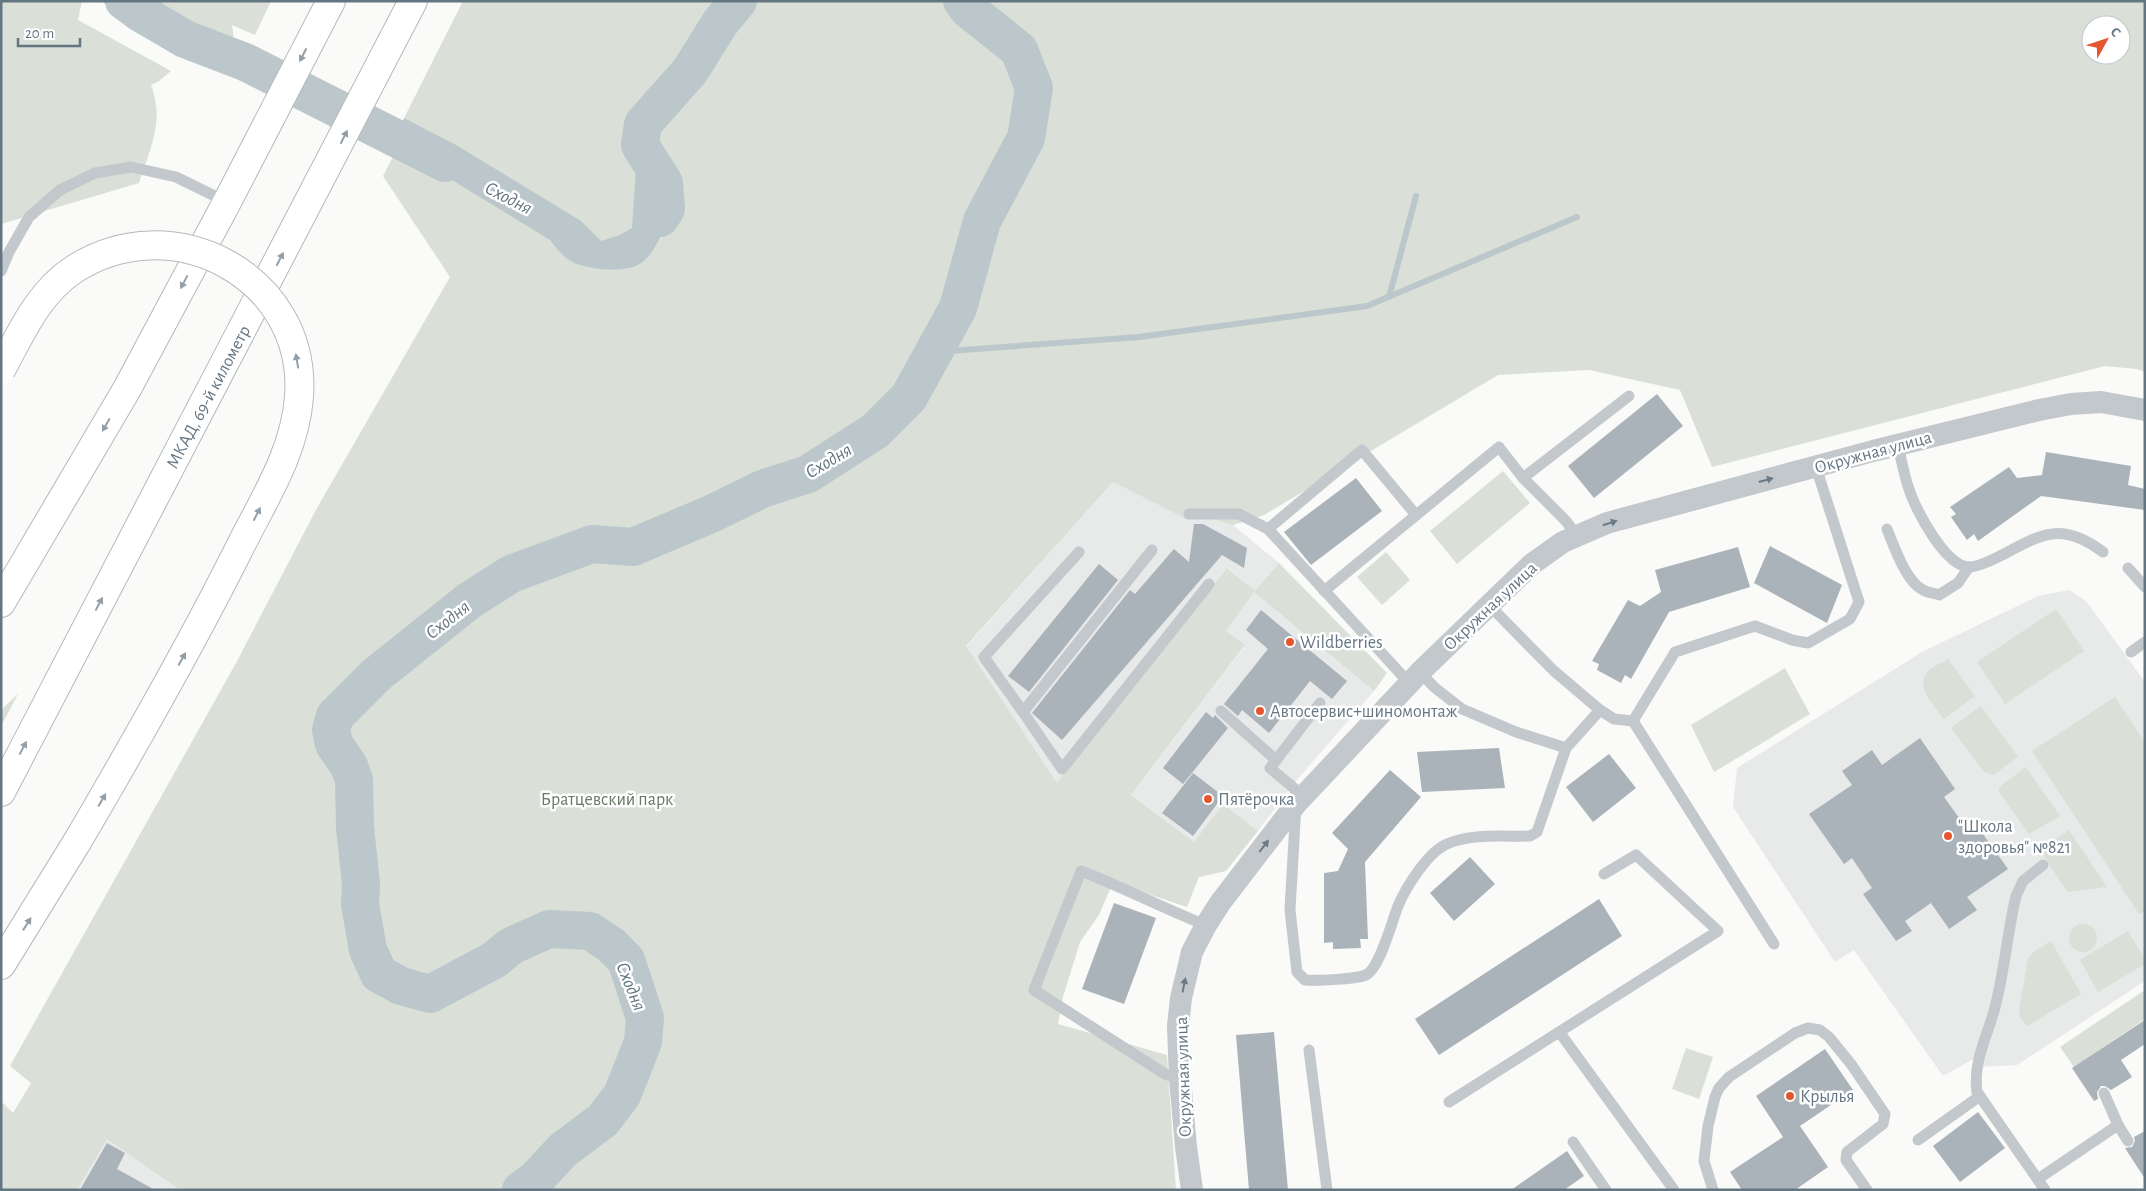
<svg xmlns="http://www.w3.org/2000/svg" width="2146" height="1191" viewBox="0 0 2146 1191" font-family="'Alegreya Sans',sans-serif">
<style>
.built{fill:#e8e9e9}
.green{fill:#dadfd7;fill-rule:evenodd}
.water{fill:#bbc7cb}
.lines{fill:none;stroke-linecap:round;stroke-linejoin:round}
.stream{stroke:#bbc7cb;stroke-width:6}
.river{stroke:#bbc7cb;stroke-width:38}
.building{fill:#aab3b9}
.primary-casing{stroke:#b5babe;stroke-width:30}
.highway-casing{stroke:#b4b9bd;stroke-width:30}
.lane{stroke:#c3c8cc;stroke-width:11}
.street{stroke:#c3c8cc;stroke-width:22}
.primary{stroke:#fff;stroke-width:28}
.highway{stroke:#fff;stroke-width:28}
.primary-bridge-casing{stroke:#b5babe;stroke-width:30;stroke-linecap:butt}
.primary-bridge{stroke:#fff;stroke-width:28}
.oneway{fill:#939fa8}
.oneway2{fill:#6a7a87}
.poi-dot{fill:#e4572e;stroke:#fff;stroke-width:2}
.labels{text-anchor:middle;stroke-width:5;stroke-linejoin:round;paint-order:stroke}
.street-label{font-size:18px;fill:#657683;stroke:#fff}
.poi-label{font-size:18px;fill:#657683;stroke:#fff;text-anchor:start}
.park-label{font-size:18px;fill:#687a64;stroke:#fff}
.water-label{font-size:19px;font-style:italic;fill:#60757c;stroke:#fff}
</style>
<rect width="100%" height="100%" fill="#fafaf8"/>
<g class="built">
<path d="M 1113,482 L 1186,519 L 1197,515 L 1233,525 L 1279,563 L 1255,592 L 1374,691 L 1296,781 L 1258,831 L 1223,804 L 1194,842 L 1131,795 L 1245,646 L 1226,631 L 1254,591 L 1228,568 L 1057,783 L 966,647 Z"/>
<path d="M 2069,590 L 2086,601 L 2145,682 L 2145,981 L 2017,1065 L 1976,1067 L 1977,1057 L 1943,1076 L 1854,950 L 1835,962 L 1733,807 L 1737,768 L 1922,652 L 2038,596 Z"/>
<path d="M 107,1138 L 180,1190 L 77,1190 Z"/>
</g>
<g class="green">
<path d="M 1,1 L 82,1 L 78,20 L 171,71 L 159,81 L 151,85 C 165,122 150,148 139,183 L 1,224 Z"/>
<path d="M 133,1 L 271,1 L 255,35 L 232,25 L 234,39 L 248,53 L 196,37 L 140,7 Z"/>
<path d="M 463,1 L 2145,1 L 2145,372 L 2137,369 L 2105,366 L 1712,467 L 1680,390 L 1589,370 L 1498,375 L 1264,515 L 1233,525 L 1197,515 L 1186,519 L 1113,482 L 966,646 L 1057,783 L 1227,568 L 1255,591 L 1279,563 L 1387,673 L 1374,691 L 1254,592 L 1226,631 L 1245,645 L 1131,795 L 1194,842 L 1223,804 L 1258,831 L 1226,871 L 1199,877 L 1187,907 L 1113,882 L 1099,915 L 1080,942 L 1063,997 L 1058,1024 L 1167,1055 L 1176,1190 L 180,1190 L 107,1139 L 77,1190 L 1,1190 L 1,1101 L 13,1113 L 31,1083 L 10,1066 L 236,663 L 317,508 L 450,277 L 383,176 L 398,147 L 404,118 ZM 2091,25 L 2121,25 L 2121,55 L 2091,55 Z"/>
<path d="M 1503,471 L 1530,503 L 1457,564 L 1430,531 Z"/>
<path d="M 1386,552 L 1410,580 L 1382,605 L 1357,577 Z"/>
<path d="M 2056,609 L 2084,651 L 2005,704 L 1977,662 Z"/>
<path d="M 1948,659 L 1975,696 L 1944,719 C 1935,706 1915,688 1927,672 C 1931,667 1942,663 1948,659 Z"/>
<path d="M 1785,668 L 1810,714 L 1714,772 L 1691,725 Z"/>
<path d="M 18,694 L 1,726 L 1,710 Z"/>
<path d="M 2115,697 L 2145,743 L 2145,911 L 2139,914 L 2032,751 Z"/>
<path d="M 1981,706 L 2018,757 L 1993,775 L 1984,772 L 1951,728 Z"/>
<path d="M 2026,767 L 2060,816 L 2029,834 L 1999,792 L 1999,787 Z"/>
<path d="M 2069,830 L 2107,887 L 2068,892 L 2064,887 L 2040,850 Z"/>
<circle cx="2083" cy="938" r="14"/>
<path d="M 2128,931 L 2145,959 L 2145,964 L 2098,992 L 2080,960 Z"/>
<path d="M 2051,941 L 2081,994 L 2027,1026 L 2020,1017 L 2019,1010 L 2028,959 L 2032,953 Z"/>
<path d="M 2145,990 L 2145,1019 L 2074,1067 L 2060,1047 Z"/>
<path d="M 1686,1048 L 1713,1057 L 1699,1099 L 1672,1089 Z"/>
</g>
<g class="water">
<path d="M 101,1 L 133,1 L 140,7 L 196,37 L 248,53 L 239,72 C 207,58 173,49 142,31 C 127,23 116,10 101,1 Z"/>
<path d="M 404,118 L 456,145 L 581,221 L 601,241 L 620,235 L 632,228 L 636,169 L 668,171 C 669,179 671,189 671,198 C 670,217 657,255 638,265 C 628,270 612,270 600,269 C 573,265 567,262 550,240 L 398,147 Z"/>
</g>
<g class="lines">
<g class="stream">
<path d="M 1389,297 L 1416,196"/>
<path d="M 935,352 L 1139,337 L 1367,306 L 1577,217"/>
</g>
<g class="river">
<path d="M 124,1 L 139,12 L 185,39 L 245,62 L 445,163"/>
<path d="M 660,218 L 666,209 L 664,183 L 640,145 L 643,124 L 690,71 L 720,23 L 738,1"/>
<path d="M 521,1190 L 536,1179 L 563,1150 L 603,1120 L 622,1095 L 643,1042 L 645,1018 L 626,960 L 611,945 L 590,931 L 549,929 L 511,946 L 494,960 L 430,994 L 401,986 L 379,974 L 368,950 L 360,904 L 361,884 L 355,827 L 354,780 L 349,766 L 334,744 L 331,730 L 335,716 L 376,675 L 470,600 L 511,574 L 592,544 L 633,547 L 711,514 L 762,489 L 808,474 L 875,431 L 909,397 L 958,308 L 982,221 L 1026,138 L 1034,88 L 1019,50 L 969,10 L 962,1"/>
</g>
</g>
<g class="building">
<path d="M 1657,394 L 1683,426 L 1594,498 L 1568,466 Z"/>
<path d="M 2046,452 L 2131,466 L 2128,485 L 2145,489 L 2145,510 L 2041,496 L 1978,541 L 1974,534 L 1967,540 L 1951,517 L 1956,514 L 1950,507 L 2009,467 L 2017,478 L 2042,475 Z"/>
<path d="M 1356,478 L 1382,511 L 1311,565 L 1284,532 Z"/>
<path d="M 1194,524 L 1203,524 L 1247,548 L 1244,568 L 1222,555 L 1062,740 L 1032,713 L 1130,590 L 1135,594 L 1174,549 L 1189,562 Z"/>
<path d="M 1770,546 L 1842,585 L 1827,623 L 1754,583 Z"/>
<path d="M 1738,547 L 1750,587 L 1669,612 L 1631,679 L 1625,675 L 1621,683 L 1597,670 L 1599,664 L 1592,661 L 1628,600 L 1640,606 L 1661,592 L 1655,570 Z"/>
<path d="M 1099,564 L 1118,580 L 1029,692 L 1008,676 Z"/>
<path d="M 1261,610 L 1347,681 L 1332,699 L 1310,681 L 1269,733 L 1242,710 L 1238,716 L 1224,704 L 1268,649 L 1246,630 Z"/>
<path d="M 1206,712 L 1213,718 L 1215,715 L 1228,728 L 1183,784 L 1163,768 Z"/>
<path d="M 1920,738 L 1955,789 L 1944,797 L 1967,829 L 1975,823 L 2008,869 L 1967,897 L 1977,910 L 1949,929 L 1931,903 L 1905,921 L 1912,931 L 1896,941 L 1863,894 L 1872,888 L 1852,858 L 1844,864 L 1809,814 L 1852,785 L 1842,771 L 1872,750 L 1882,765 Z"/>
<path d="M 1499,748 L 1505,788 L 1422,792 L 1417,752 Z"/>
<path d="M 1609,754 L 1636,788 L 1593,822 L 1566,787 Z"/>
<path d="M 1390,770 L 1421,797 L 1365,862 L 1368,939 L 1360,939 L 1361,948 L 1333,949 L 1333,942 L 1324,943 L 1324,873 L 1338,871 L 1348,849 L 1332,833 Z"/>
<path d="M 1193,773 L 1223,796 L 1193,836 L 1162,813 Z"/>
<path d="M 1470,857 L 1495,884 L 1454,921 L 1430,893 Z"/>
<path d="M 1599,899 L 1622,936 L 1439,1055 L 1415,1019 Z"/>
<path d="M 1114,903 L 1156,918 L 1124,1004 L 1082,989 Z"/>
<path d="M 2145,1020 L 2145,1044 L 2121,1060 L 2132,1077 L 2111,1090 L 2105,1086 L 2101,1086 L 2097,1092 L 2098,1099 L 2094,1101 L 2072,1068 Z"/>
<path d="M 1274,1032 L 1288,1190 L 1249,1190 L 1236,1035 Z"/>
<path d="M 1825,1049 L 1853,1090 L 1800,1126 L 1828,1167 L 1795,1190 L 1742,1190 L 1730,1172 L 1783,1137 L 1756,1096 Z"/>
<path d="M 1978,1112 L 2005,1148 L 1960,1182 L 1933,1146 Z"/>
<path d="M 2145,1131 L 2145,1179 L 2125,1148 L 2132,1147 L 2135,1141 L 2134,1137 Z"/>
<path d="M 107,1143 L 125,1153 L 117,1169 L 155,1190 L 80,1190 Z"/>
<path d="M 1567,1151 L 1584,1176 L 1564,1190 L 1511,1190 Z"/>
</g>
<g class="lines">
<g class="primary-casing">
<path id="primary" d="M 1,965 L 77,842"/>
</g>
<g class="highway-casing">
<g id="highway">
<path d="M 1,603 L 127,389 L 227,202 L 331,1"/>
<path d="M 1,792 L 413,1"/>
</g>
</g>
<g class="lane">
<path d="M 1,271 L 9,252 L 29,217 L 60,190 L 95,173 L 131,167 L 176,177 L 227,202"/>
<path d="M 1898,444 C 1901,459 1904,475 1909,489 C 1915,509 1946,568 1970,567 C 1981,566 1992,560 2002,555 C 2042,534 2061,521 2103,552"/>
<path d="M 1189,514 L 1239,514 L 1268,529"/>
<path d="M 1887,529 C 1894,546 1906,582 1923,590 C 1928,593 1934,593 1939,595 L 1958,583 L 1969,567"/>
<path d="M 1577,536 L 1566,521 L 1523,478 L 1629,396"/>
<path d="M 1152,550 L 1023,712 L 1062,769 L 1209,584"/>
<path d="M 2128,568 L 2145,587"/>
<path d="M 1324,591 L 1499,447 L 1523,478"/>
<path d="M 1489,605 L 1554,671 L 1600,710 L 1614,719 L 1633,721 L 1675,652 L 1755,626 L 1792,640 L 1808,643 L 1850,619 L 1859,602 L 1816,467"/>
<path d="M 2131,652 L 2145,642"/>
<path d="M 1420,672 L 1434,687 L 1462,709 L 1516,732 L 1566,748"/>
<path d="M 1410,684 L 1268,529 L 1362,450 L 1416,515"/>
<path d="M 1320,703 L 1270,768 L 1295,789 L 1296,804 L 1290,910 L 1297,972 L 1305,980 C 1315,981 1358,979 1366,975 C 1380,968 1392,921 1398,906 C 1406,887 1428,852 1447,844 C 1472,833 1503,837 1530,836 L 1537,832 L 1566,748 L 1600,710"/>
<path d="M 1221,711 L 1276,760"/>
<path d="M 1023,712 L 984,657 L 1079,552"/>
<path d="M 1633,721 L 1774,944"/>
<path d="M 2043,865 L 2023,881 L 2016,896 C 2008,930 2005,965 1997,999 C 1991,1030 1972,1059 1977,1092 L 2045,1190"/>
<path d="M 1560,1033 L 1674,1190"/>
<path d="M 1309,1050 L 1327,1190"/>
<path d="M 1180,1079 L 1165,1074 L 1034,990 L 1081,871 C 1123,887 1164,909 1206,925"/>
<path d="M 2104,1093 L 2118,1125"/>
<path d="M 1449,1102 L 1718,931 L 1636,855 L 1604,874"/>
<path d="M 1918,1140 L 1980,1096"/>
<path d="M 1573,1142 L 1606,1190"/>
<path d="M 2038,1179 L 2118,1125 L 2128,1141"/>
<path d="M 1713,1190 L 1704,1161 L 1708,1126 L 1715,1097 L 1719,1088 L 1729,1077 L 1795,1033 L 1808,1028 L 1820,1030 L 1829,1037 L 1851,1064 L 1885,1114 L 1883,1124 L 1847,1152 L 1846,1160 L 1867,1190"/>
</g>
<path class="street" d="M 1192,1190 L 1186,1147 L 1180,1079 L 1178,1026 L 1181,998 L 1192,952 L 1206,925 L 1220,903 L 1296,804 L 1420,672 L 1532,564 L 1563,542 L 1607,523 L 1873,451 L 2039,410 L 2071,404 L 2101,402 L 2145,410"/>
<use href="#primary" class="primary"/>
<use href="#highway" class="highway"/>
<g class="primary-bridge-casing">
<path id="primary-bridge" d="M 1,370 C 20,335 38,293 73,270 C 171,205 308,276 299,397 C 295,452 264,499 240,547 C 190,647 134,745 77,842"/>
</g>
<use href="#primary-bridge" class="primary-bridge"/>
</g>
<defs><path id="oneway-solid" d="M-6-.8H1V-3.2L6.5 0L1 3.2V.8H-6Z" transform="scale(1.25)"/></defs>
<g class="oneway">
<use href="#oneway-solid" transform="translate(303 55) rotate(117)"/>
<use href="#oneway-solid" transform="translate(344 137) rotate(-63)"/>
<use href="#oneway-solid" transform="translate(280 259) rotate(-63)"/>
<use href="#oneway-solid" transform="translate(184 282) rotate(118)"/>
<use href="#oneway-solid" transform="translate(297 361) rotate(-100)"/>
<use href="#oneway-solid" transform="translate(106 425) rotate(120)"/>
<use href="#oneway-solid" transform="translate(257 514) rotate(-63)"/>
<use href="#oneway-solid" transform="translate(99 604) rotate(-62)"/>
<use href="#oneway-solid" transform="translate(182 659) rotate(-61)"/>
<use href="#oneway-solid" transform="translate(23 748) rotate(-62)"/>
<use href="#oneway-solid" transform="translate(102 800) rotate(-60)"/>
<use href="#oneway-solid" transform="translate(27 924) rotate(-58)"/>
</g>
<g class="oneway2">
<use href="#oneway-solid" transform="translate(1766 480) rotate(-15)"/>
<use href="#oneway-solid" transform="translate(1610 523) rotate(-18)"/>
<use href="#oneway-solid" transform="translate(1264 846) rotate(-52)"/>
<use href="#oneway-solid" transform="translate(1184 985) rotate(-79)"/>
</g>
<g class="poi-dot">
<circle cx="1290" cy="642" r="5"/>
<circle cx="1260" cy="711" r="5"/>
<circle cx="1208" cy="799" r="5"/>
<circle cx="1948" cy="836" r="5"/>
<circle cx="1790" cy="1096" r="5"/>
</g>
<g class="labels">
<g class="street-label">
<text transform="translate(208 397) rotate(-62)" y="6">МКАД, 69-й километр</text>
<text transform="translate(1873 452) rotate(-15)" y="6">Окружная улица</text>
<text transform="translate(1490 606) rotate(-43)" y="6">Окружная улица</text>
<text transform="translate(1183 1077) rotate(-92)" y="6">Окружная улица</text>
</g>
<g class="poi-label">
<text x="1300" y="648">Wildberries</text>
<text x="1270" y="717">Автосервис+шиномонтаж</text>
<text x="1218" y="805">Пятёрочка</text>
<text x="1958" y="832">"Школа<tspan x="1958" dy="21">здоровья" №821</tspan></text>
<text x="1800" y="1102">Крылья</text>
</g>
<g class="park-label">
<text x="607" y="805">Братцевский парк</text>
</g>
<g class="water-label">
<text transform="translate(509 197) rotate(27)" y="7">Сходня</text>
<text transform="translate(828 460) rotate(-31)" y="7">Сходня</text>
<text transform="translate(447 619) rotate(-38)" y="7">Сходня</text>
<text transform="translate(632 986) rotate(68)" y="7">Сходня</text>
</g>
</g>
<rect width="2146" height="1191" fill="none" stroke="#657683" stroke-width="5"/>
<g transform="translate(2106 40) rotate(50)"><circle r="24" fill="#ffffff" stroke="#c1c8cd"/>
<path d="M0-4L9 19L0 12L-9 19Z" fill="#e4572e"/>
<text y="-8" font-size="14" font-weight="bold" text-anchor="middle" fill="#657683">С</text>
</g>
<path d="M18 38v8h62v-8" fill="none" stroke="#657683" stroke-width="2.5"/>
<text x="25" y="38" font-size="15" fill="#657683" stroke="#ffffff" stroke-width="4" paint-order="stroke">20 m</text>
</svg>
